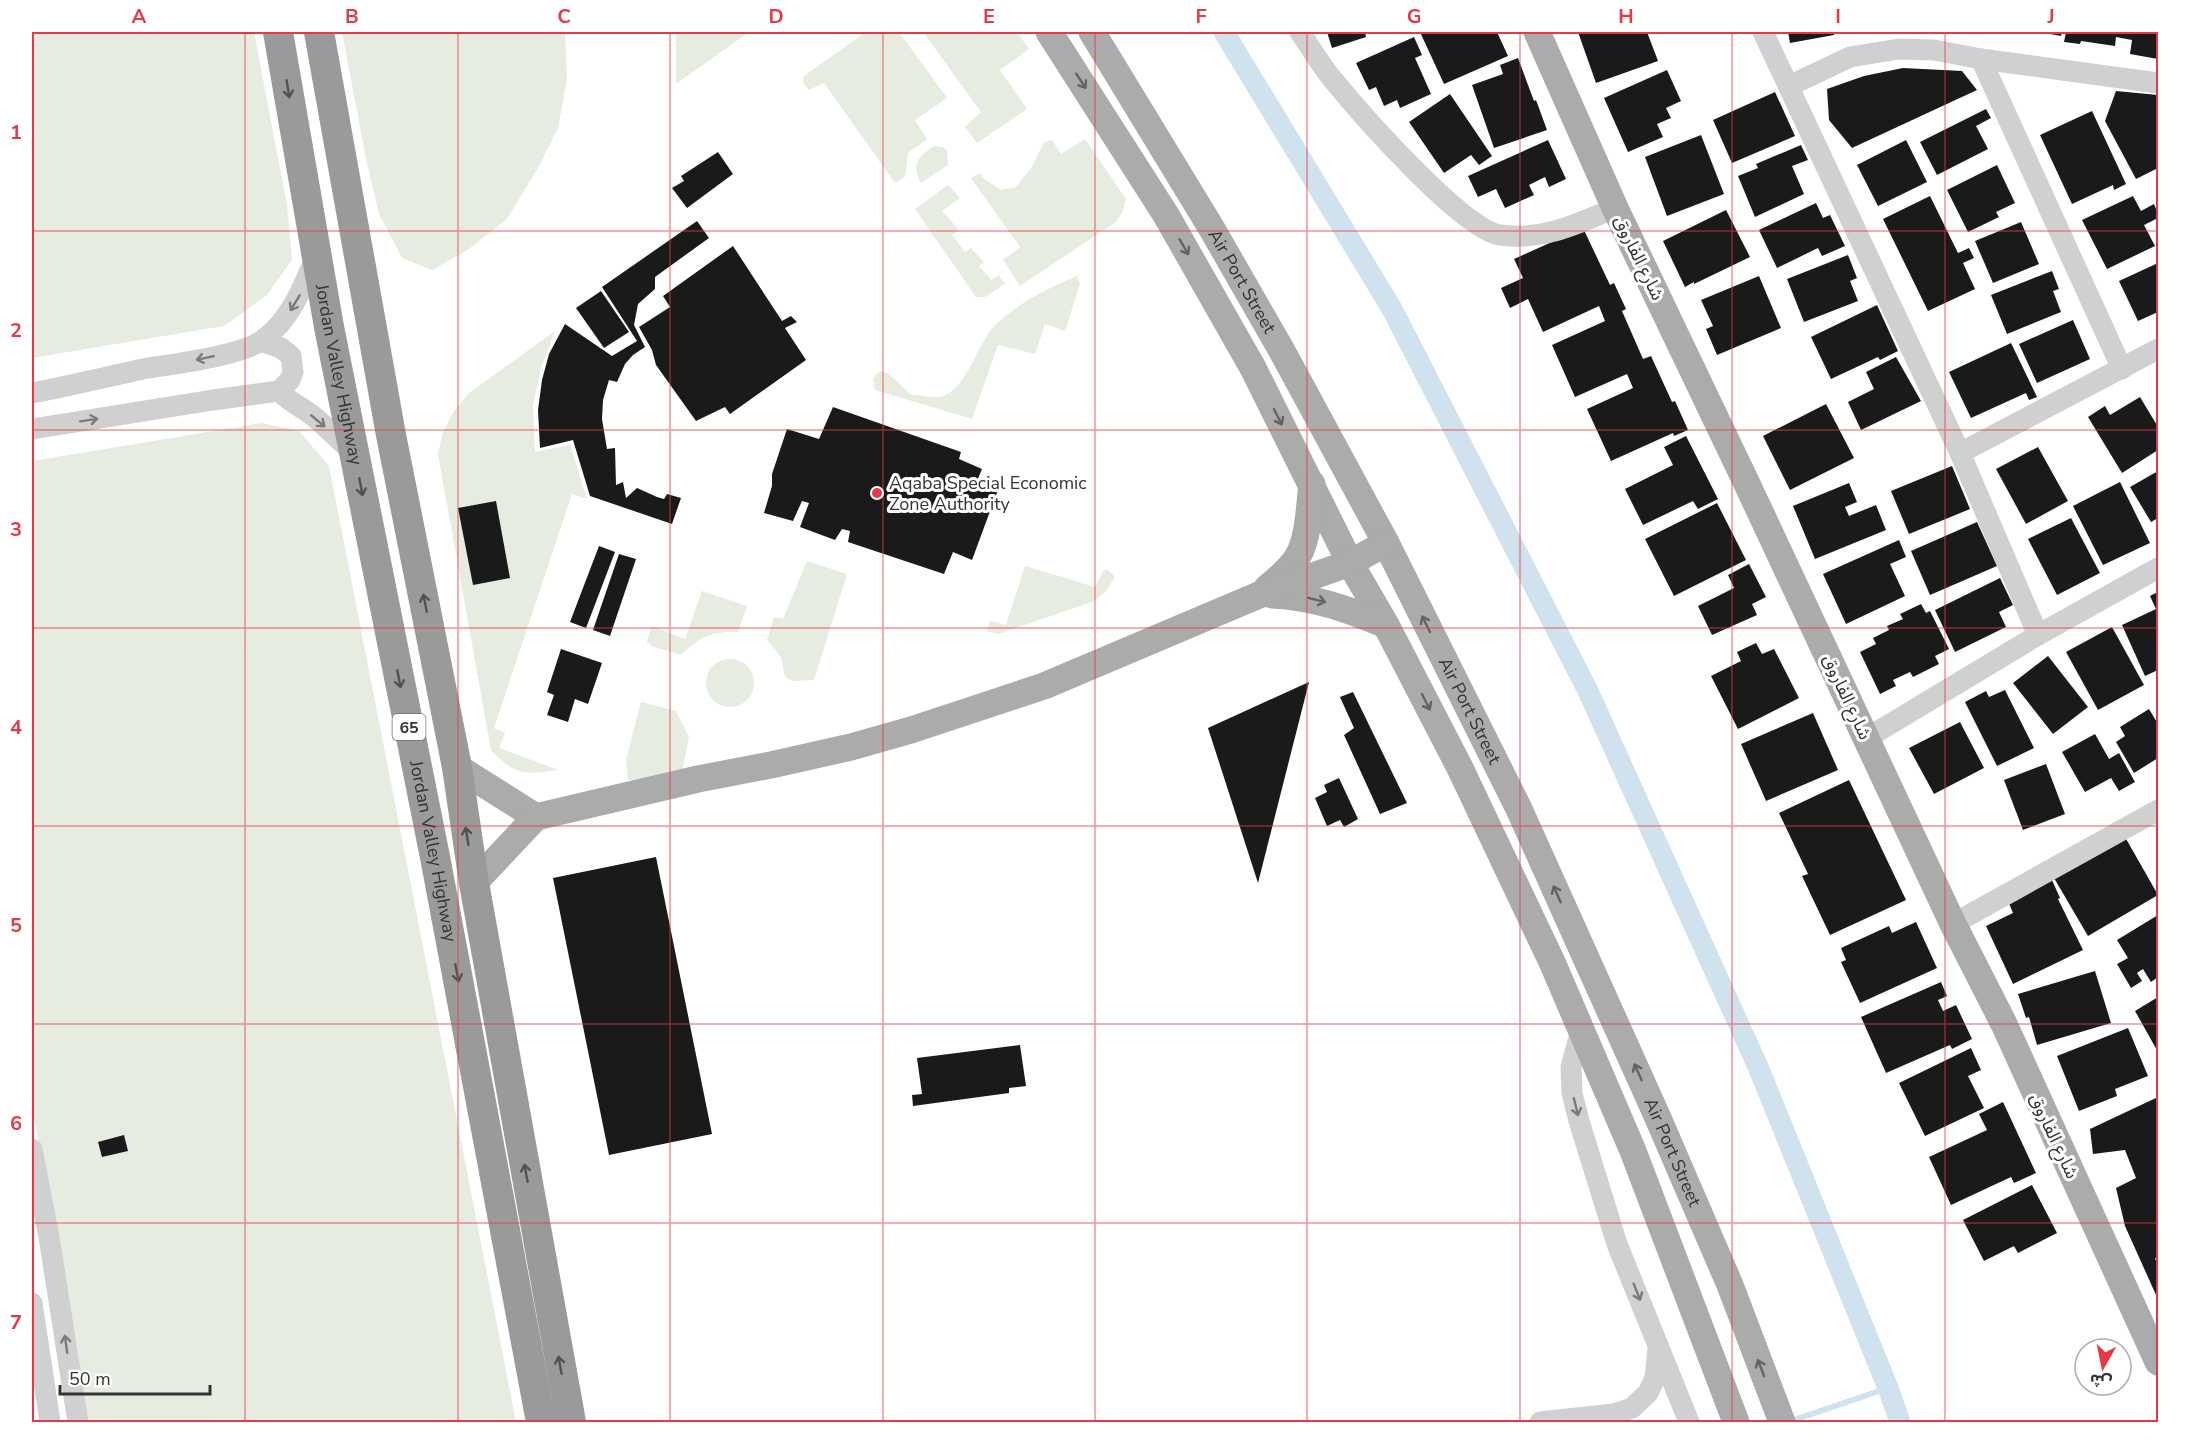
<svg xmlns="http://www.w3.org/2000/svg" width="2190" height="1454" viewBox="0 0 2190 1454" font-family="'Nunito Sans','Noto Sans Arabic',sans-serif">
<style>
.green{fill:#e6ecdf}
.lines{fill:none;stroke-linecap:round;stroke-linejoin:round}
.stream{stroke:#cfe2ee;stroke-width:6}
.canal{stroke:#cfe2ee;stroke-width:21}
.building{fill:#1a1a1a}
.minor{stroke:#d0d0d0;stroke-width:21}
.major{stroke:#ababab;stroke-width:27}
.highway{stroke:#9a9a9a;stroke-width:30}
.oneway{stroke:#636363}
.oneway2{stroke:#525252}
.oneway3{stroke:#7a7a7a}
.grid{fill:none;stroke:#e63946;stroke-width:1.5;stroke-opacity:0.55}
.poi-dot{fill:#e63946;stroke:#fff;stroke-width:2}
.labels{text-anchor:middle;stroke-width:6;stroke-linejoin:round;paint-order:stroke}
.shield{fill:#fff;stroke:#707070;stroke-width:1.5}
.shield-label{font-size:16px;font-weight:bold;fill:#333}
.street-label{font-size:18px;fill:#333;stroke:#fff}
.poi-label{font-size:18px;fill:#333;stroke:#fff;text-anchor:start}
.neatline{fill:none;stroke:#e63946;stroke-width:2}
.grid-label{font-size:20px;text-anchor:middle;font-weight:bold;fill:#e63946}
</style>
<rect width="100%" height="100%" fill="#fff"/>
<g class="green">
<path d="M 32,32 L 254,32 L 287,205 L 292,260 L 267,295 L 224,326 L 32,358 Z"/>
<path d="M 342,32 L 565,32 L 567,78 L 558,128 L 537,170 L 506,220 L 466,251 L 432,270 L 402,258 L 379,214 L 366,159 Z"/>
<path d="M 676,32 L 749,32 L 676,84 Z"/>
<path d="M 866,32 L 899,32 L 947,98 L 915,120 L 927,139 L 908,153 L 905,177 L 895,183 L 824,83 L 809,90 L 803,83 L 804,76 Z"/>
<path d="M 923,32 L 1017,32 L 1029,49 L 1000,70 L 1027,109 L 977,143 L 965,127 L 981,112 Z"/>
<path d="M 1085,139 L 1126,199 L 1122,213 L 1116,222 L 1020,286 L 1003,260 L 1020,247 L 971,178 L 980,173 L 984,179 L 1001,190 L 1016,187 L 1031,168 L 1044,142 L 1052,140 L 1061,154 Z"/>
<path d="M 934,146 L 943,147 L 947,150 L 948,165 L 921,183 C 911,164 918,157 934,146 Z"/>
<path d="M 948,185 L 960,198 L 942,211 L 959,230 L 952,235 L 965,252 L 971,248 L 984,262 L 979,266 L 991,280 L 999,275 L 1005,284 L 985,297 L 976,297 L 915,209 Z"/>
<path d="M 1077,276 L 1080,284 L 1065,331 L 1045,324 L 1035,354 L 998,345 L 972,419 L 875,390 L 873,378 L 880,371 L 888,373 L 911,395 C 919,395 930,398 939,397 C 965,393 976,348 991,330 C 1010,307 1050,287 1077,276 Z"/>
<path d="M 555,331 L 541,368 L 533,405 L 535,452 L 570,445 L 587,499 L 572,494 L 494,728 L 505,733 L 499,748 L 558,770 C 525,775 514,775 491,750 L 438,454 L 443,432 L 454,411 L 469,393 Z"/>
<path d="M 262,423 L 299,431 L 329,466 L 516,1422 L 89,1422 L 32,1107 L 32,461 Z"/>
<path d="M 807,561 L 847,574 L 814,680 L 792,681 L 785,677 L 781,657 L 767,640 L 774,617 L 783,619 Z"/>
<path d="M 1025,566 L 1095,587 L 1103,571 L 1107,569 L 1115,577 L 1105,592 L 1092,602 L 998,634 L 987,631 L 990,621 L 1006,625 Z"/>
<path d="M 702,591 L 747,606 L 738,632 C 711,631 701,636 681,655 L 651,646 L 647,641 L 652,626 L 685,639 Z"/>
<circle cx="730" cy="683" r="24"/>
<path d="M 641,702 L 676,711 L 689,737 L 682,772 L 661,779 L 628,780 L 626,760 Z"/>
</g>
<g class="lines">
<path class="stream" d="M 1788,1422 L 1888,1388"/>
<path class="canal" d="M 1224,32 L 1392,309 L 1588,691 L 1759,1069 L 1888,1388 L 1900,1422"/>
</g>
<g class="building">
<path d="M 1327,32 L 1365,32 L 1366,37 L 1332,48 Z"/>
<path d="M 1420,32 L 1497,32 L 1508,56 L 1444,84 Z"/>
<path d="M 1578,32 L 1647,32 L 1658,61 L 1596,83 Z"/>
<path d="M 1788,32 L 1834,32 L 1834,35 L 1790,43 Z"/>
<path d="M 2039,32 L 2062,32 L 2061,36 Z"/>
<path d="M 2066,32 L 2158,32 L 2158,59 L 2130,54 L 2132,40 L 2116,37 L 2115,46 L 2081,41 L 2080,44 L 2064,42 Z"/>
<path d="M 1414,37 L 1422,55 L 1415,58 L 1431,94 L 1400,108 L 1397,100 L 1384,106 L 1376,87 L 1369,90 L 1356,63 Z"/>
<path d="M 1518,58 L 1534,101 L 1536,100 L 1547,130 L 1494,148 L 1472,85 L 1503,74 L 1500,65 Z"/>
<path d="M 1903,68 L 1962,71 L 1977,90 L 1852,148 L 1829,120 L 1827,89 L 1864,76 Z"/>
<path d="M 1667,70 L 1681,101 L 1666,108 L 1671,118 L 1657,124 L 1663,137 L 1628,152 L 1604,98 Z"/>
<path d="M 2116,91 L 2158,95 L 2158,168 L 2136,179 L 2105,121 Z"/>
<path d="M 1775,92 L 1795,136 L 1732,163 L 1713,120 Z"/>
<path d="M 1450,94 L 1492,156 L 1479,165 L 1471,155 L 1444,173 L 1409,122 Z"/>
<path d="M 1986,109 L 1991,118 L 1976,126 L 1988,149 L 1937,175 L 1920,142 Z"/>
<path d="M 2092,111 L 2126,184 L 2114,190 L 2113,185 L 2072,204 L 2040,135 Z"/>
<path d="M 1701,135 L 1724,194 L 1667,216 L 1645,157 Z"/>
<path d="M 1548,140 L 1566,179 L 1549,187 L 1545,177 L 1529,185 L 1534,195 L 1505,208 L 1496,189 L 1478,197 L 1468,176 Z"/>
<path d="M 1906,140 L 1927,182 L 1878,206 L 1857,165 Z"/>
<path d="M 1801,145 L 1808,160 L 1792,166 L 1804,194 L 1755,217 L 1738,176 L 1758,168 L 1756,164 Z"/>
<path d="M 718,152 L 733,174 L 687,208 L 672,188 L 684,181 L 681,176 Z"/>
<path d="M 1997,165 L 2015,203 L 1996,212 L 1999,217 L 1968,232 L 1947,190 Z"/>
<path d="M 1930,196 L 1958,253 L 1969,248 L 1974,258 L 1963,263 L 1975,289 L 1928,311 L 1883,219 Z"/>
<path d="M 2133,196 L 2141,211 L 2154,204 L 2158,214 L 2158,218 L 2144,225 L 2155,246 L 2107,269 L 2082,220 Z"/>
<path d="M 1816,203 L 1823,218 L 1830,215 L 1845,246 L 1822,256 L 1818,248 L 1777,268 L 1759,230 Z"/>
<path d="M 1726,210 L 1750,257 L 1694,284 L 1694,282 L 1685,287 L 1663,241 Z"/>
<path d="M 697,221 L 709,238 L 655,277 L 655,289 L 638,304 L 634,325 L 645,347 L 633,355 L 625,364 L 617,382 L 609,380 L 603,400 L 602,419 L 607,449 L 615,448 L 616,485 L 623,482 L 626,498 L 637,488 L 657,497 L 664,499 L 667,494 L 681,498 L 672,524 L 590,496 L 573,440 L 540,448 L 538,410 L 542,380 L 549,354 L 565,324 L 612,356 L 637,341 L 602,287 Z"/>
<path d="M 2021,222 L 2039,264 L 1993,283 L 1975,241 Z"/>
<path d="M 1583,228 L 1610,285 L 1614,283 L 1626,309 L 1622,311 L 1643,359 L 1651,356 L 1672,402 L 1675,401 L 1688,430 L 1674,436 L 1673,433 L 1611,461 L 1587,409 L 1633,388 L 1627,374 L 1575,397 L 1552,345 L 1605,321 L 1599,306 L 1543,332 L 1528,299 L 1510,308 L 1501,288 L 1523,278 L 1514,259 Z"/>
<path d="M 733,246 L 782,321 L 791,316 L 797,322 L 785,328 L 806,360 L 730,414 L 725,407 L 696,421 L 656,365 L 652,350 L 639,327 L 670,307 L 663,296 Z"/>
<path d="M 1848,255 L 1857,278 L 1850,281 L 1858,301 L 1804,322 L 1787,279 Z"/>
<path d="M 2158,263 L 2158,312 L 2138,321 L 2119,281 Z"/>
<path d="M 2052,271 L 2059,289 L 2053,291 L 2061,312 L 2007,334 L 1991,295 Z"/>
<path d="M 1759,276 L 1781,328 L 1717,355 L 1706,329 L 1713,326 L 1701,300 Z"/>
<path d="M 601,291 L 629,332 L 604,348 L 576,308 Z"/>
<path d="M 1877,305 L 1898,351 L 1880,360 L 1878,357 L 1831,379 L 1811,337 Z"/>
<path d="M 2073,320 L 2090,359 L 2037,383 L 2019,344 Z"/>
<path d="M 2011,343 L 2037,397 L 2029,400 L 2026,393 L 1971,418 L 1949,372 Z"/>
<path d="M 1896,357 L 1921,401 L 1861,430 L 1848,402 L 1874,389 L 1866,372 Z"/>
<path d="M 2140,397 L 2158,427 L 2158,450 L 2122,473 L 2088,417 L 2105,406 L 2110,415 Z"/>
<path d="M 1826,404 L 1854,458 L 1790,490 L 1763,436 Z"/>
<path d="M 833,407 L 961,452 L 959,459 L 982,469 L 977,481 L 999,487 L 972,560 L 953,552 L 944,574 L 848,542 L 850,531 L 842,529 L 835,540 L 800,527 L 809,503 L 802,501 L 793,521 L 764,513 L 772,486 L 772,474 L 787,429 L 819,439 Z"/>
<path d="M 1686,436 L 1718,499 L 1698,509 L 1693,501 L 1643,525 L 1625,489 L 1673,465 L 1664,447 Z"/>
<path d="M 2038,447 L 2068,501 L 2026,524 L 1996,469 Z"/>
<path d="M 1952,466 L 1970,509 L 1909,534 L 1891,491 Z"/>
<path d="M 2158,471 L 2158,518 L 2151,522 L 2130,487 Z"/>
<path d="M 2120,482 L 2150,543 L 2103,565 L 2073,506 Z"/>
<path d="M 1849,483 L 1857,502 L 1845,507 L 1849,516 L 1876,505 L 1886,530 L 1815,559 L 1793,506 Z"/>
<path d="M 496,501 L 510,578 L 473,585 L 458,508 Z"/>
<path d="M 1717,503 L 1746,560 L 1674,596 L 1645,539 Z"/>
<path d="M 2071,518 L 2100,573 L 2057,595 L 2028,539 Z"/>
<path d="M 1977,522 L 1997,566 L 1930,595 L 1911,551 Z"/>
<path d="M 1899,540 L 1906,557 L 1890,564 L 1905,596 L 1846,624 L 1823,574 Z"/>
<path d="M 599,546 L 615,552 L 586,628 L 570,622 Z"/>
<path d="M 619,554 L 636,559 L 610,636 L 593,630 Z"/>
<path d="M 1749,564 L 1766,597 L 1752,604 L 1757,615 L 1712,635 L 1698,606 L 1734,588 L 1728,575 Z"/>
<path d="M 2000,578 L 2013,605 L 1999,612 L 2006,627 L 1955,652 L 1935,610 Z"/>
<path d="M 2158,592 L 2158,670 L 2145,676 L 2122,625 L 2156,609 L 2150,596 Z"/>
<path d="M 1921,604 L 1926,613 L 1930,611 L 1949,649 L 1935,656 L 1939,664 L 1913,677 L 1910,672 L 1893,680 L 1896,686 L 1880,694 L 1860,652 L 1876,644 L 1873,638 L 1889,630 L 1887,626 L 1903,619 L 1900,614 Z"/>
<path d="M 2112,627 L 2144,685 L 2098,710 L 2066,652 Z"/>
<path d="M 1756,643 L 1762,654 L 1774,649 L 1799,698 L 1738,729 L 1711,676 L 1741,661 L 1737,652 Z"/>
<path d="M 561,649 L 602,663 L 588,704 L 575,699 L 568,722 L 547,715 L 554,695 L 547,692 Z"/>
<path d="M 2048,656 L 2088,707 L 2053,734 L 2013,683 Z"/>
<path d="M 1309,682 L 1258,883 L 1208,728 Z"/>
<path d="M 2005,690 L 2034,748 L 1997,766 L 1965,702 L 1986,691 L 1989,697 Z"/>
<path d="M 1353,692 L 1407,803 L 1380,814 L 1344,735 L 1354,728 L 1340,697 Z"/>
<path d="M 2149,709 L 2158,724 L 2158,758 L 2134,773 L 2116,742 L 2125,736 L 2120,727 Z"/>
<path d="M 1813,713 L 1838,770 L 1766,801 L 1741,744 Z"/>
<path d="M 1960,722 L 1984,768 L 1934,794 L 1909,748 Z"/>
<path d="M 2095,734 L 2109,759 L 2119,753 L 2135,782 L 2119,791 L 2111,778 L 2085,792 L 2062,752 Z"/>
<path d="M 2046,764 L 2065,814 L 2023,830 L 2004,780 Z"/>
<path d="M 1339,778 L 1358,819 L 1344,827 L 1340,820 L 1327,826 L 1315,798 L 1327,792 L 1324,785 Z"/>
<path d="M 1849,780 L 1906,900 L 1830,935 L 1802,876 L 1808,874 L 1779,813 Z"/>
<path d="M 2125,837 L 2158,895 L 2088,936 L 2054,878 Z"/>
<path d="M 656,857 L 712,1134 L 609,1155 L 553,878 Z"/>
<path d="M 2052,880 L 2060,898 L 2058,899 L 2083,950 L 2013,984 L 1986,926 L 2013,913 L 2008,901 Z"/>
<path d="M 2158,915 L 2158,977 L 2151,982 L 2143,969 L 2137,973 L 2142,981 L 2131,988 L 2117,964 L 2128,958 L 2117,940 Z"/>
<path d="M 1916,922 L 1937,968 L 1860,1003 L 1841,962 L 1846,960 L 1841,948 L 1889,926 L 1892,933 Z"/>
<path d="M 2095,971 L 2111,1023 L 2037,1045 L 2029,1017 L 2026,1018 L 2018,994 Z"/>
<path d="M 1941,982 L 1947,996 L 1938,1000 L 1943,1011 L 1956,1005 L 1972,1039 L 1952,1049 L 1950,1045 L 1886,1073 L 1861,1017 Z"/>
<path d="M 2158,997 L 2158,1052 L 2135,1011 Z"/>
<path d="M 2128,1028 L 2148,1076 L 2115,1089 L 2117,1096 L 2079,1111 L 2057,1056 Z"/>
<path d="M 1020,1045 L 1026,1086 L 1009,1088 L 1009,1093 L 913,1106 L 912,1095 L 922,1094 L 917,1058 Z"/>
<path d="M 1971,1048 L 1981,1070 L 1968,1076 L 1984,1108 L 1925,1136 L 1899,1083 Z"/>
<path d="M 2158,1097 L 2158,1251 L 2155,1260 L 2158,1259 L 2158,1296 L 2156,1295 L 2125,1226 L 2116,1188 L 2136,1178 L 2125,1150 L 2093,1154 L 2090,1129 Z"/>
<path d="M 2003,1102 L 2036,1173 L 2014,1183 L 2011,1177 L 1951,1205 L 1929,1157 L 1987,1130 L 1979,1114 Z"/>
<path d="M 124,1135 L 128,1151 L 102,1157 L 98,1142 Z"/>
<path d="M 2032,1185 L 2057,1233 L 2018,1253 L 2014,1246 L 1984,1261 L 1963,1220 Z"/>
</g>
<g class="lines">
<g class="minor">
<path d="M 1300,32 C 1311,48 1321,66 1334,81 C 1361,114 1463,230 1500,235 C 1543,241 1577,224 1615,208"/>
<path d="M 1763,32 L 1960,453 L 2038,635"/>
<path d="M 1981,59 L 2122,369"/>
<path d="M 1789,86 L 1850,57 L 1899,49 L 1934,50 L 1981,59 L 2158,83"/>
<path d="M 279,391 C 289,402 302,407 313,416 C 328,428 341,442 355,455"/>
<path d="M 32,393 C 69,386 106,377 143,369 C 173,364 240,356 263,340 C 291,319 303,287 316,256"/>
<path d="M 32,429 L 213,400 L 279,391 L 290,380 L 293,372 L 291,356 L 281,348 L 261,341"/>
<path d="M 1960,453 L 2158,349"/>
<path d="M 1867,738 L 2038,635 L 2158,568"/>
<path d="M 1953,924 L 2158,810"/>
<path d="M 1581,1030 L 1571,1067 L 1572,1093 L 1579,1121 L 1617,1244 L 1689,1422"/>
<path d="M 32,1149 L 49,1237 L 78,1422"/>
<path d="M 32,1303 L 50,1422"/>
<path d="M 1540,1422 L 1614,1414 L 1632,1408 L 1648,1393 L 1655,1378 L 1658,1349"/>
</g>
<g class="major">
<path d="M 1049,32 L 1166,215 L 1253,368 L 1350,563 L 1386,625 L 1460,768 L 1552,962 L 1633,1151 L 1736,1422"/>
<path id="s1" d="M 1092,32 L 1212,229 L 1282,351 L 1386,543 L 1519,809 L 1658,1118 L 1730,1285 L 1782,1422"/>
<path d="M 1537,32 L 1615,208 L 1748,486 L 1953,924 L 2004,1024 L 2158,1362"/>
<path d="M 1267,588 C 1278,579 1289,570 1297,558 C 1309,538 1309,507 1312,484"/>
<path d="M 1272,595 C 1315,597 1347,609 1386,625"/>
<path d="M 457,767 L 536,817"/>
<path d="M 474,883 L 536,817 L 698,779 L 771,765 L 851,747 L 911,730 L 1044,686 L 1259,595 L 1350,563 L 1386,543"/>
</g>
<g class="highway">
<path id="s2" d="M 278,32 L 329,327 L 435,857 L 541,1422"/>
<path d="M 319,32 L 391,435 L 457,767 L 474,883 L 571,1422"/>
</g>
</g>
<defs><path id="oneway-shaft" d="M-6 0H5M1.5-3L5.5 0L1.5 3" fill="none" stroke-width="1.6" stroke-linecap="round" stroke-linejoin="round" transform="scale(1.5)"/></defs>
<g class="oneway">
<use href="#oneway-shaft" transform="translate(1081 81) rotate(57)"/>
<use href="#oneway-shaft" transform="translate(1184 247) rotate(60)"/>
<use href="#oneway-shaft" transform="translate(1278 417) rotate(63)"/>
<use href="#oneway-shaft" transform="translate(1317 600) rotate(14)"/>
<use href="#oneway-shaft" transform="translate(1426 624) rotate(-116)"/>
<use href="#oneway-shaft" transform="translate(1426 702) rotate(63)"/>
<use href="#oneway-shaft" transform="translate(1557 894) rotate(-114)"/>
<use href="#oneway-shaft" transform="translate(1638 1072) rotate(-114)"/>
<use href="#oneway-shaft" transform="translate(1761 1368) rotate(-111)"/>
</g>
<g class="oneway2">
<use href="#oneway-shaft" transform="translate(288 89) rotate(81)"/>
<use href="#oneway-shaft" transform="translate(361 487) rotate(79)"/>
<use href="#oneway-shaft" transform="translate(425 603) rotate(-101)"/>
<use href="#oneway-shaft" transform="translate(399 679) rotate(79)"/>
<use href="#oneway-shaft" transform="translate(467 836) rotate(-99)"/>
<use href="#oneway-shaft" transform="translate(457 973) rotate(79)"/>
<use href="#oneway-shaft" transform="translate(526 1173) rotate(-100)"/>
<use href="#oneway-shaft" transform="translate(560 1365) rotate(-100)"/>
</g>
<g class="oneway3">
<use href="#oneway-shaft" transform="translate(295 303) rotate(121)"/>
<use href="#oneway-shaft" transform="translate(205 358) rotate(168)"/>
<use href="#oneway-shaft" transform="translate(89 420) rotate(-9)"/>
<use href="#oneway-shaft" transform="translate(318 421) rotate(40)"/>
<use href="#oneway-shaft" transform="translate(1576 1107) rotate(76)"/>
<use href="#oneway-shaft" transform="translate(1637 1292) rotate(68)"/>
<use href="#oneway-shaft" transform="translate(66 1344) rotate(-98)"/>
</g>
<path class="grid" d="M 245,32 L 245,1422M 458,32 L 458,1422M 670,32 L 670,1422M 883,32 L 883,1422M 1095,32 L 1095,1422M 1307,32 L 1307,1422M 1520,32 L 1520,1422M 1732,32 L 1732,1422M 1945,32 L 1945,1422M 32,231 L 2158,231M 32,430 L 2158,430M 32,628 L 2158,628M 32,826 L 2158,826M 32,1024 L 2158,1024M 32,1223 L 2158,1223"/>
<circle class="poi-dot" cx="877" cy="493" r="6"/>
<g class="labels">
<rect class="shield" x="392.5" y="714" width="33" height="26" rx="4.5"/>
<g class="shield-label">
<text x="409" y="733">65</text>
</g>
<g class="street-label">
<text transform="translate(1639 258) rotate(64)" y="6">شارع الفاروق</text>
<text dy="6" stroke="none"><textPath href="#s1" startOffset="291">Air Port Street</textPath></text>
<text dy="6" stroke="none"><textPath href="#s2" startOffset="348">Jordan Valley Highway</textPath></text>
<text transform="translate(1847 697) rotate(65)" y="6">شارع الفاروق</text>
<text dy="6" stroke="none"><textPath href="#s1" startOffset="777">Air Port Street</textPath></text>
<text dy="6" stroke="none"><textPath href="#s2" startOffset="834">Jordan Valley Highway</textPath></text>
<text transform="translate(2054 1136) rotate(65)" y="6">شارع الفاروق</text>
<text dy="6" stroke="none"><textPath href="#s1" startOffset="1263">Air Port Street</textPath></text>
</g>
<g class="poi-label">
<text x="889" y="489">Aqaba Special Economic<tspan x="889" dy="21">Zone Authority</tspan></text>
</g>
</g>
<rect width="2190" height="1454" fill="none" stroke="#ffffff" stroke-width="66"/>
<g transform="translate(2103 1367) rotate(189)"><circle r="28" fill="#ffffff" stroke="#adadad" stroke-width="1.5"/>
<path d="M0-4.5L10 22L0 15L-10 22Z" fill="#e63946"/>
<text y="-9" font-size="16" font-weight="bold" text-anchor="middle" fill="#333333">ش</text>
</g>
<path d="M60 1385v9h150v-9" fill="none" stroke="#333333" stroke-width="3"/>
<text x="69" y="1385" font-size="18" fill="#333333" stroke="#ffffff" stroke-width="4.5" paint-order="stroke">50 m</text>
<rect x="33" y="33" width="2124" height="1388" class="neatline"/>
<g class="grid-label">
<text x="139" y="23">A</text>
<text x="352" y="23">B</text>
<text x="564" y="23">C</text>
<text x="776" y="23">D</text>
<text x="989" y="23">E</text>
<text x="1201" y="23">F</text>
<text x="1414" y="23">G</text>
<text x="1626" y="23">H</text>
<text x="1838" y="23">I</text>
<text x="2051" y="23">J</text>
<text x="16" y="139">1</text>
<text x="16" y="337">2</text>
<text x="16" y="536">3</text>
<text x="16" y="734">4</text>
<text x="16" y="932">5</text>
<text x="16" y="1130">6</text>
<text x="16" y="1329">7</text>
</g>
</svg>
